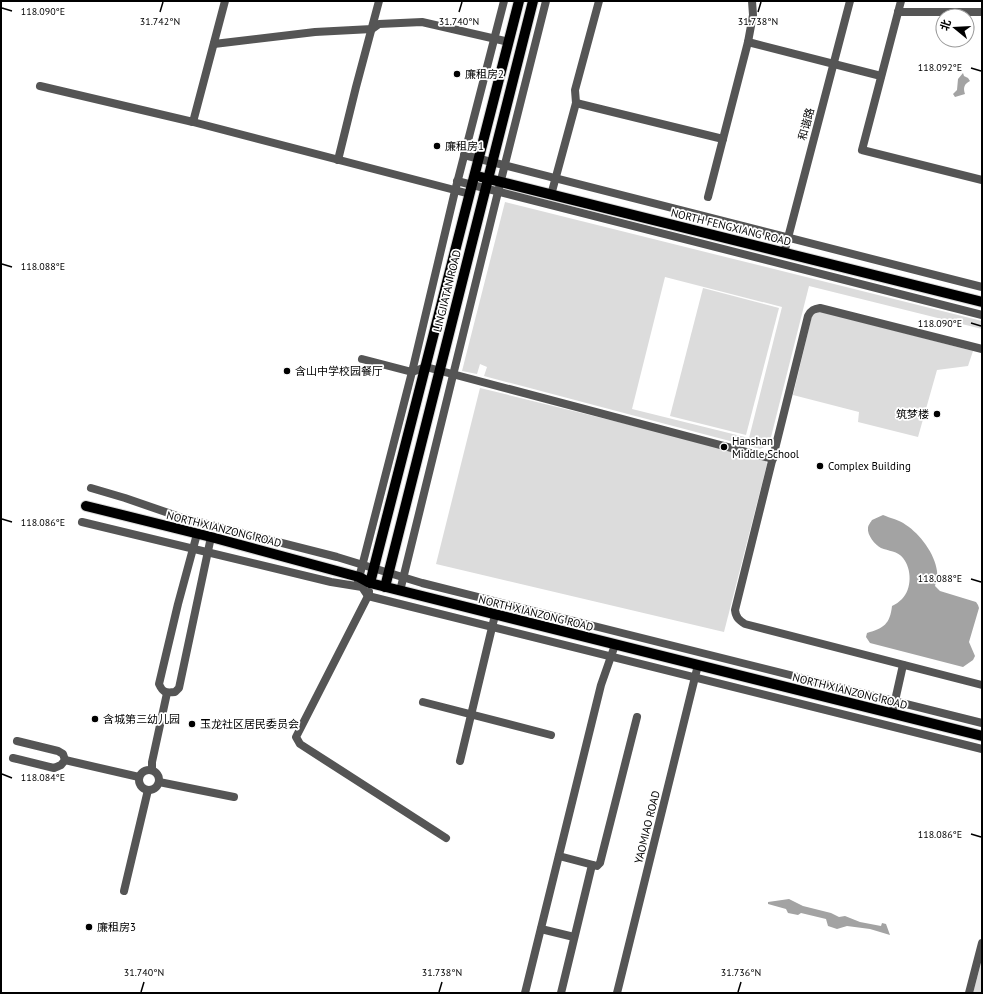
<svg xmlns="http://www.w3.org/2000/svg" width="983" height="994" viewBox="0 0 983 994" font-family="'PT Sans','Noto Sans SC',sans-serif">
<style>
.green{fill:#dcdcdc;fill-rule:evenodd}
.water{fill:#a3a3a3}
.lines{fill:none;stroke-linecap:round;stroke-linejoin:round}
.major-casing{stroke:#dbdbdb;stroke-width:12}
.minor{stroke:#555;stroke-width:8}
.major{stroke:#000;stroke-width:10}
.ticks{fill:none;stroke:#000;stroke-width:1.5}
.poi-dot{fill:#000;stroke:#fff;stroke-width:1.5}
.labels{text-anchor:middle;stroke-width:3.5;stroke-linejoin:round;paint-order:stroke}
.poi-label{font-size:11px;fill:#000;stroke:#fff;text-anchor:start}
.street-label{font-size:11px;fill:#000;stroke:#fff}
.ticks-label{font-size:10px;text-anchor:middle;fill:#000;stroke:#fff;stroke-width:3.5;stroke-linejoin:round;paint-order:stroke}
</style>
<rect width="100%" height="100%" fill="#fff"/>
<g class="green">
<path d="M 505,202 L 982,321 L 982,329 L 809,286 L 769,445 L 760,449 L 484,376 L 487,367 L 480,364 L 477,374 L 462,371 ZM 665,277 L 782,307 L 749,438 L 632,409 Z"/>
<path d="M 703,288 L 779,308 L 746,435 L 670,416 Z"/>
<path d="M 819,311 L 973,351 L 968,366 L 937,370 L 918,437 L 858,422 L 859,412 L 793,395 L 812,316 Z"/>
<path d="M 480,388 L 765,458 L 767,464 L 724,632 L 436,564 Z"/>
<path d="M 982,960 L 982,993 L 973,993 Z"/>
</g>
<g class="water">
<path d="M 963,73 L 964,76 L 968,78 L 970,81 C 964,84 963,88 965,94 L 955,97 L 953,94 L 957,90 L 958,79 Z"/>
<path d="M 883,515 C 890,518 900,520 906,525 C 920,534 935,554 937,571 C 938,576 936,581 935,586 L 940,591 L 976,602 L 978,605 L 979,608 L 969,642 L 975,656 L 973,660 L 963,667 L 870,643 L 866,637 L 867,633 C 884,628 890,624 892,606 C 896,604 899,602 902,599 C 912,589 912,569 903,558 C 898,551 888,551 881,548 C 875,545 867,535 868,528 C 868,525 871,522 872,520 Z"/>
<path d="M 789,899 L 803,906 L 831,913 L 839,917 L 845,916 L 860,922 L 881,926 L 882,923 L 886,924 L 890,935 L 870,929 L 847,926 L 837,929 L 828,926 L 826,919 L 801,913 L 798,915 L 788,913 L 786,909 L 768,904 L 768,902 Z"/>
</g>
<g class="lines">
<g class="major-casing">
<g id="major">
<path d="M 481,177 L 982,302"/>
<path d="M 86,506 L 211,537 L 359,577 L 370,583 L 982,736"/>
<path d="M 370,583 L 519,1"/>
<path d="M 385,587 L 533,1"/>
</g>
</g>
<g class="minor">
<path d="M 901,1 L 862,150 L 982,180"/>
<path d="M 898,12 L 982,12"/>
<path d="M 748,42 L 881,76"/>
<path d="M 214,44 L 315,32 L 372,29 L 379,24 L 422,22 L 509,42"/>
<path d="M 40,86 L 193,122 L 470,194"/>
<path d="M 576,103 L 723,139"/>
<path d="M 193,122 L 225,1"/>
<path d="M 464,155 L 982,287"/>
<path d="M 338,160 L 356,87 L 379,1"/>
<path d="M 457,181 L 982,315"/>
<path d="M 551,195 L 576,103 L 575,90 L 599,1"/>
<path d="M 708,197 L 748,42 L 753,15 L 752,1"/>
<path d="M 784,253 L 850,1"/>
<path d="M 982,349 L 820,308 C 814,309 811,310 808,316 L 735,610 C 736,618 739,620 745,624 L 982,685"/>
<path d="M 362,359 L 412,372 L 426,367 L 773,459"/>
<path d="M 91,488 L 125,498 L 183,518 L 337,557 L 422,583 L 982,723"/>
<path d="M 82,522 L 331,582 L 362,587 L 368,596 L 982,749"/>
<path d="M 197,534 L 178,604 L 159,684 C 163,693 166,693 175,692 L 179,688 L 211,537"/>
<path d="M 358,582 L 412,372 L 455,191 L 504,1"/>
<path d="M 400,591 L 498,192 L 546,1"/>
<path d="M 369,592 L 368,596 L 296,737 L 300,744 L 446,838"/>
<path d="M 423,702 L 551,735"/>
<path d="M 892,714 L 903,665"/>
<path d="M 13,758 L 54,768 L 61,765 L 65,760 L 63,754 L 58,751 L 17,741"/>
<path d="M 65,760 L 139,777"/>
<path d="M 460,761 L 495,615"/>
<circle cx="149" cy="780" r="10"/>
<path d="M 152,770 L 152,762 L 167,693"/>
<path d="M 159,782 L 234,797"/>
<path d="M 559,856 L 597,866 L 600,863 L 637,717"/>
<path d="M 124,891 L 148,790"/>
<path d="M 541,929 L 574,937"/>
<path d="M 525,993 L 601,685 L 615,645"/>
<path d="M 561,993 L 592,865"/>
<path d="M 617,993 L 698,665"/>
<path d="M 969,993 L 982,943"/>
</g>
<use href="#major" class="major"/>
</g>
<path class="ticks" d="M 2,8 L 12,11M 160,12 L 163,2M 459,12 L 462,2M 758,12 L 761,2M 971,68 L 981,71M 2,264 L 12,267M 971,323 L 981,326M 2,519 L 12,522M 971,579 L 981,582M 2,774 L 12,778M 971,834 L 981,837M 141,992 L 144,982M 439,992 L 442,982M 738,992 L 741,982"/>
<g class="poi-dot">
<circle cx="457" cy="74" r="4"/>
<circle cx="437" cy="146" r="4"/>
<circle cx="287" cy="371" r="4"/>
<circle cx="937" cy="414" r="4"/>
<circle cx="724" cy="447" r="4"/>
<circle cx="820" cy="466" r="4"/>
<circle cx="95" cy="719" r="4"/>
<circle cx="192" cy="724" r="4"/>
<circle cx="89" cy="927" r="4"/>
</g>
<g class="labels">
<g class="poi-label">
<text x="465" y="78">廉租房2</text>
<text x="445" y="150">廉租房1</text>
<text x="295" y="375">含山中学校园餐厅</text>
<text x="929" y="418" text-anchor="end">筑梦楼</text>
<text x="732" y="445">Hanshan<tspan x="732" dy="13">Middle School</tspan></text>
<text x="828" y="470">Complex Building</text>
<text x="103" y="723">含城第三幼儿园</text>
<text x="200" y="728">玉龙社区居民委员会</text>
<text x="97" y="931">廉租房3</text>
</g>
<g class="street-label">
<text transform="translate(806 124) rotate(-75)" y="4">和谐路</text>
<text transform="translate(731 227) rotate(14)" y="4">NORTH FENGXIANG ROAD</text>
<text transform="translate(447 291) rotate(-76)" y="4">LINGJIATAN ROAD</text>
<text transform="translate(224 529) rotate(14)" y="4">NORTH XIANZONG ROAD</text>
<text transform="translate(536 613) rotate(14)" y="4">NORTH XIANZONG ROAD</text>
<text transform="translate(850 691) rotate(14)" y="4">NORTH XIANZONG ROAD</text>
<text transform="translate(647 827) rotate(-76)" y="4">YAOMIAO ROAD</text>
</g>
</g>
<g class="ticks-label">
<text x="43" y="15">118.090°E</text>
<text x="160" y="25">31.742°N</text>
<text x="459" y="25">31.740°N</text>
<text x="758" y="25">31.738°N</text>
<text x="940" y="71">118.092°E</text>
<text x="43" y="270">118.088°E</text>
<text x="940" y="327">118.090°E</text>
<text x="43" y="526">118.086°E</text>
<text x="940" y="582">118.088°E</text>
<text x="43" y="781">118.084°E</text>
<text x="940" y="838">118.086°E</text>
<text x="144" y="976">31.740°N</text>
<text x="442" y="976">31.738°N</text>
<text x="741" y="976">31.736°N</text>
</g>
<rect width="983" height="994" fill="none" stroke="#000000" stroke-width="4"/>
<g transform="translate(955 28) rotate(288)"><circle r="19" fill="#ffffff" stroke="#999999"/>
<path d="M0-3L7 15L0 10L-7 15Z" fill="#000000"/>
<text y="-6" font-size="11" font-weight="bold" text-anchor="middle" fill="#000000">北</text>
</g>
</svg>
